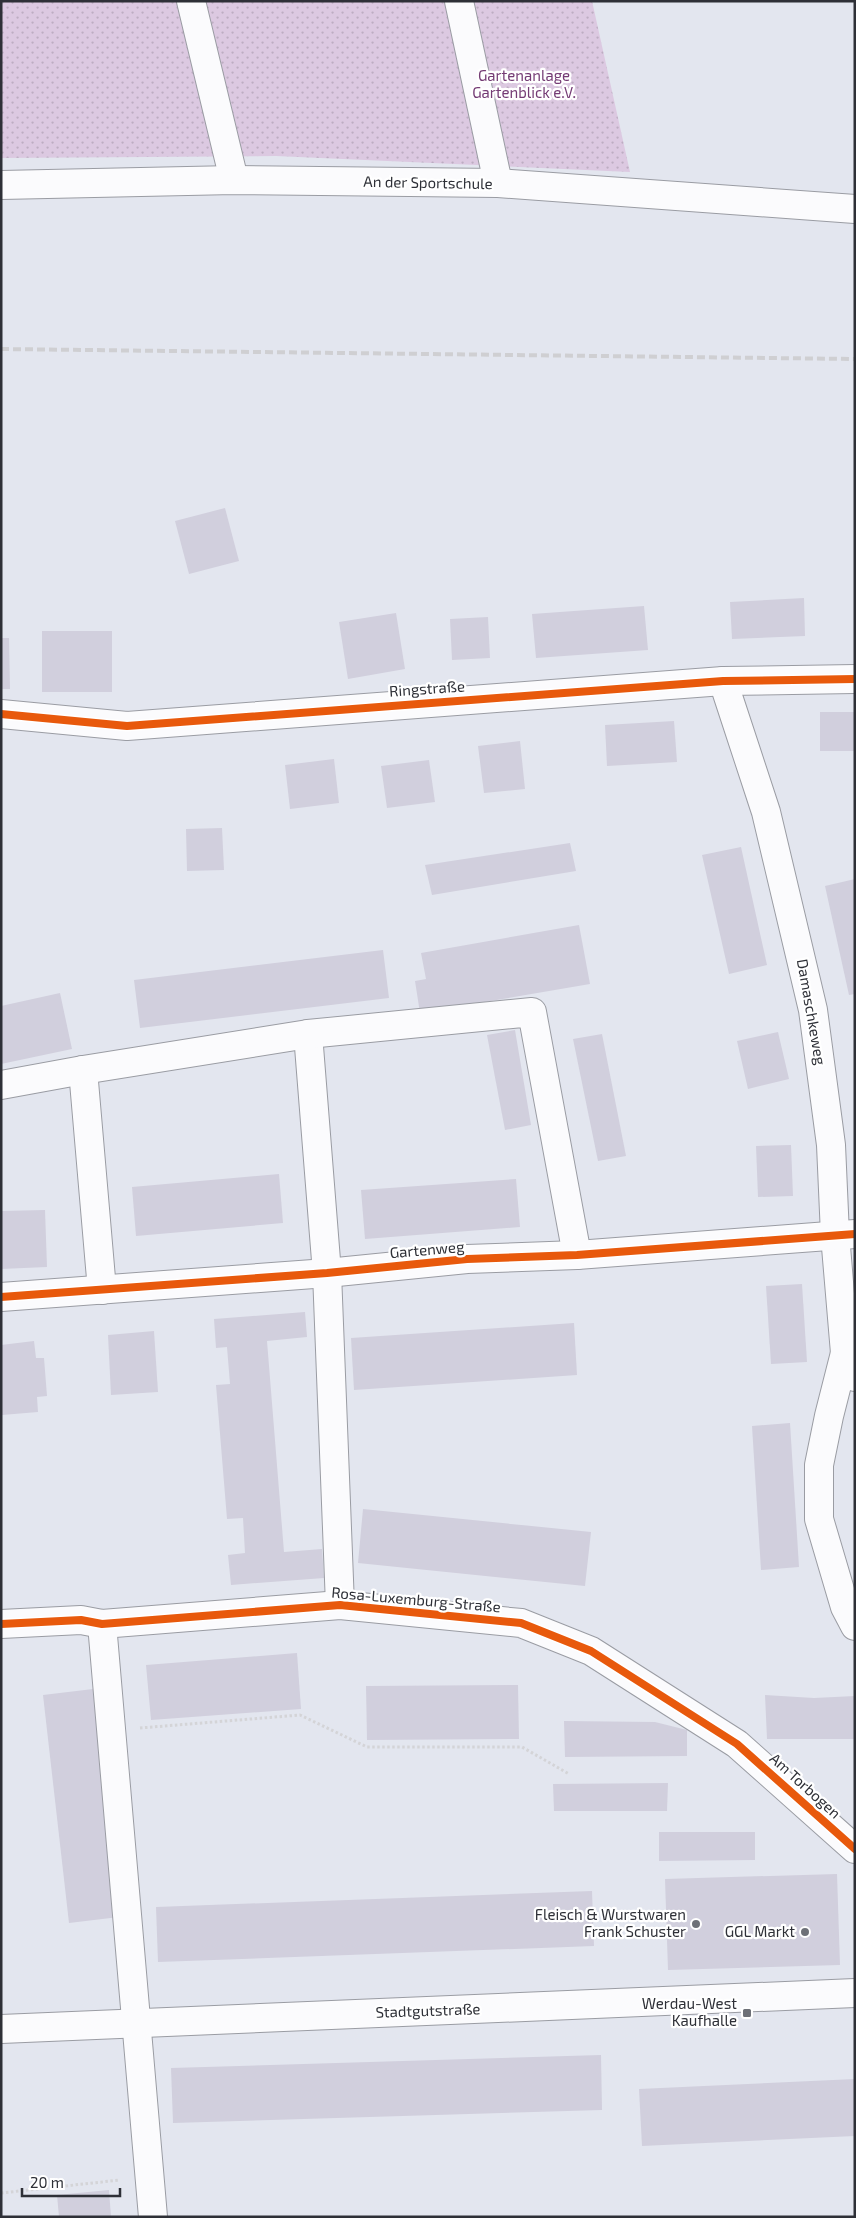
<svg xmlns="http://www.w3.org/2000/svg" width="856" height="2218" viewBox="0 0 856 2218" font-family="'Exo 2',sans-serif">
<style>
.garden{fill:url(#garden-dots)}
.building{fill:#d1cfdd}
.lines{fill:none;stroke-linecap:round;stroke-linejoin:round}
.minor-casing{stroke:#9a9ca3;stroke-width:30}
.path{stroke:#d4d4d7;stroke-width:3;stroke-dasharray:2.5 2.5;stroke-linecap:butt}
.minor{stroke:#fbfbfd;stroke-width:28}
.rail{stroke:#cfcfd2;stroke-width:4;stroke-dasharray:8 4;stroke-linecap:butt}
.cycleway-casing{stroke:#fff;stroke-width:11}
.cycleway{stroke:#e8590c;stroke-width:8}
.poi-dot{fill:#6d7077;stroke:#fff;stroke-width:2}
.labels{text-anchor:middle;stroke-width:4.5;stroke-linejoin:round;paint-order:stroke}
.park-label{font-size:15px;fill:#743b74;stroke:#fff}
.street-label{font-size:15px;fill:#2e3037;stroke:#fff}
.poi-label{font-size:15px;fill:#2e3037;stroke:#fff;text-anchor:end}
</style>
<defs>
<pattern id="garden-dots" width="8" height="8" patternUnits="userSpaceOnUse" patternTransform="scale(1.25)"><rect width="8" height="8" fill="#dcc9e1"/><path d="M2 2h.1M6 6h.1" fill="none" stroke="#bdadc2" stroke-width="1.8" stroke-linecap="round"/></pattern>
</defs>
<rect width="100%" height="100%" fill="#e3e6ef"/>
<path class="garden" d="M 1,1 L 592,1 L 630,172 L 276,156 L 1,158 Z"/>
<g class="building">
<path d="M 225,508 L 239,561 L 189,574 L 175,521 Z"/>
<path d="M 804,598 L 805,636 L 732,639 L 730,602 Z"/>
<path d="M 644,606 L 648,650 L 536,658 L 532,614 Z"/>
<path d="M 396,613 L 405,669 L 348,679 L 339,622 Z"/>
<path d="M 488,617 L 490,658 L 452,660 L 450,619 Z"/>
<rect x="42" y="631" width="70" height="61"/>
<path d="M 1,638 L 9,638 L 10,689 L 1,689 Z"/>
<rect x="820" y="712" width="35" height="39"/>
<path d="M 674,721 L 677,762 L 607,766 L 605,725 Z"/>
<path d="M 520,741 L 525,789 L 484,793 L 478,746 Z"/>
<path d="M 334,759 L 339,803 L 290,809 L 285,765 Z"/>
<path d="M 429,760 L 435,802 L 387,808 L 381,766 Z"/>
<path d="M 222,828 L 224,870 L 187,871 L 186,829 Z"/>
<path d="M 570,843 L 576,871 L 432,895 L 425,865 Z"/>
<path d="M 741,847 L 767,965 L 729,974 L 702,855 Z"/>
<path d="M 855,879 L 855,994 L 849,995 L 825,886 Z"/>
<path d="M 579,925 L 590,984 L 420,1013 L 415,981 L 426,979 L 421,953 Z"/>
<path d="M 383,950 L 389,998 L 140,1028 L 134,980 Z"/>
<path d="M 60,993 L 72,1049 L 1,1064 L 1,1006 Z"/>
<path d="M 515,1030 L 531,1125 L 505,1130 L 487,1035 Z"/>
<path d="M 778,1032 L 789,1079 L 748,1089 L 737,1041 Z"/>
<path d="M 602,1034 L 626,1156 L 598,1161 L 573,1039 Z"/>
<path d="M 791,1145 L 793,1196 L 758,1197 L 756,1146 Z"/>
<path d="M 279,1174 L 283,1223 L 136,1236 L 132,1187 Z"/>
<path d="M 516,1179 L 520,1227 L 365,1239 L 361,1190 Z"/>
<path d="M 45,1210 L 47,1267 L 1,1269 L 1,1211 Z"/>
<path d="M 802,1284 L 807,1362 L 771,1364 L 766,1286 Z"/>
<path d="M 305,1312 L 307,1337 L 267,1341 L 284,1552 L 322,1549 L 324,1578 L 231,1585 L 228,1555 L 245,1553 L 243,1518 L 227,1519 L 216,1385 L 230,1384 L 227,1347 L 216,1348 L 214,1319 Z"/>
<path d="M 574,1323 L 577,1375 L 354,1390 L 351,1338 Z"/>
<path d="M 154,1331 L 158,1392 L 111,1395 L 108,1335 Z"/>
<path d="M 34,1341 L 36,1358 L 44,1358 L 47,1396 L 37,1397 L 38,1412 L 2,1415 L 1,1345 Z"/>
<path d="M 790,1423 L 799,1567 L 761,1570 L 752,1426 Z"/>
<path d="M 363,1509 L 591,1532 L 585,1586 L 358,1563 Z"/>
<path d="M 297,1653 L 301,1709 L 151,1720 L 146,1665 Z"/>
<path d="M 518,1685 L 519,1739 L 367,1740 L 366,1686 Z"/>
<path d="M 93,1689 L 119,1917 L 69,1923 L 43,1695 Z"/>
<path d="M 765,1695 L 814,1698 L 855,1696 L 855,1739 L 767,1739 Z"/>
<path d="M 564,1721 L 655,1722 L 687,1730 L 687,1756 L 565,1757 Z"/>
<path d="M 668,1783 L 667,1811 L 554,1811 L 553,1784 Z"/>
<path d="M 659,1832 L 755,1832 L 755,1860 L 659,1861 Z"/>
<path d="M 837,1874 L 840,1965 L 668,1970 L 665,1879 Z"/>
<path d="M 592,1891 L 594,1946 L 158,1962 L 156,1907 Z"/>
<path d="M 601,2055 L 602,2110 L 173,2123 L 171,2068 Z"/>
<path d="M 855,2079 L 855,2136 L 642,2146 L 639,2089 Z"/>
<path d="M 109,2190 L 111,2217 L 59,2217 L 57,2195 Z"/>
</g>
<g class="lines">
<g class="minor-casing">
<g id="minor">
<path d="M 191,1 L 234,180"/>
<path d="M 459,1 L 498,183"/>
<path d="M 1,185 L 234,180 L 498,183 L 855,209"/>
<path d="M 723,681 L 766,812 L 813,1010 L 831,1145 L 835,1235 L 845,1353 L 855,1377"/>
<path d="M 1,714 L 127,726 L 723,681 L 855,679"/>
<path d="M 308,1034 L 327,1273 L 340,1605"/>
<path d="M 83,1070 L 102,1290"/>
<path d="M 1,1085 L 83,1070 L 308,1034 L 532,1012 L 577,1255"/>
<path d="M 1,1297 L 327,1273 L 467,1259 L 577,1255 L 855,1234"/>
<path d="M 845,1353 L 829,1416 L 819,1465 L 819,1519 L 845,1607 L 855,1626"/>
<path d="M 1,1624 L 81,1620 L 102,1624 L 340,1605 L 521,1623 L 591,1651 L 737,1744 L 855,1849"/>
<path d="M 102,1624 L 153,2217"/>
<path d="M 1,2029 L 855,1993"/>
</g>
</g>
<g class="path">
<path d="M 140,1728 L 300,1715 L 367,1747 L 522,1747 L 569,1774"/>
<path d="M 1,2193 L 120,2180"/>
</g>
<use href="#minor" class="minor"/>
<path class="rail" d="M 1,349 L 855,359"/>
<g class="cycleway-casing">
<g id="cycleway">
<path d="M 1,714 L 127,726 L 723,681 L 855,679"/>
<path d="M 1,1297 L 327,1273 L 467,1259 L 577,1255 L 855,1234"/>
<path d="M 1,1624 L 81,1620 L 102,1624 L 340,1605 L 521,1623 L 591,1651 L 737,1744 L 855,1849"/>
</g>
</g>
<use href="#cycleway" class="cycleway"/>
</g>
<g class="poi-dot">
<circle cx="696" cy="1924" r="5"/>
<circle cx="805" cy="1932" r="5"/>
<rect x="742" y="2008" width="10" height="10" rx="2.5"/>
</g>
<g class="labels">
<g class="park-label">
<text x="524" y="81">Gartenanlage<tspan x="524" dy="17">Gartenblick e.V.</tspan></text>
</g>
<g class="street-label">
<text transform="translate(428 183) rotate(1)" y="5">An der Sportschule</text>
<text transform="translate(427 689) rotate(-4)" y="5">Ringstraße</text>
<text transform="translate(811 1012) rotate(80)" y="5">Damaschkeweg</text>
<text transform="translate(427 1250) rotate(-5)" y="5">Gartenweg</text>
<text transform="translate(416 1600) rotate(5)" y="5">Rosa-Luxemburg-Straße</text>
<text transform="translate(805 1786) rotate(42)" y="5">Am Torbogen</text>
<text transform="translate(428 2011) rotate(-2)" y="5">Stadtgutstraße</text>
</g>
<g class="poi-label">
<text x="686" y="1920">Fleisch &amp; Wurstwaren<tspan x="686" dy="17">Frank Schuster</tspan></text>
<text x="795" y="1937">GGL Markt</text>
<text x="737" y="2009">Werdau-West<tspan x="737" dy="17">Kaufhalle</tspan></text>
</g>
</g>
<rect width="856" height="2218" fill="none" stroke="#2e3037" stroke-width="5"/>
<path d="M22 2188v8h98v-8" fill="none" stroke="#2e3037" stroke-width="2.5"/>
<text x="30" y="2188" font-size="15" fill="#2e3037" stroke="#ffffff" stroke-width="4" paint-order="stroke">20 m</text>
</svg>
